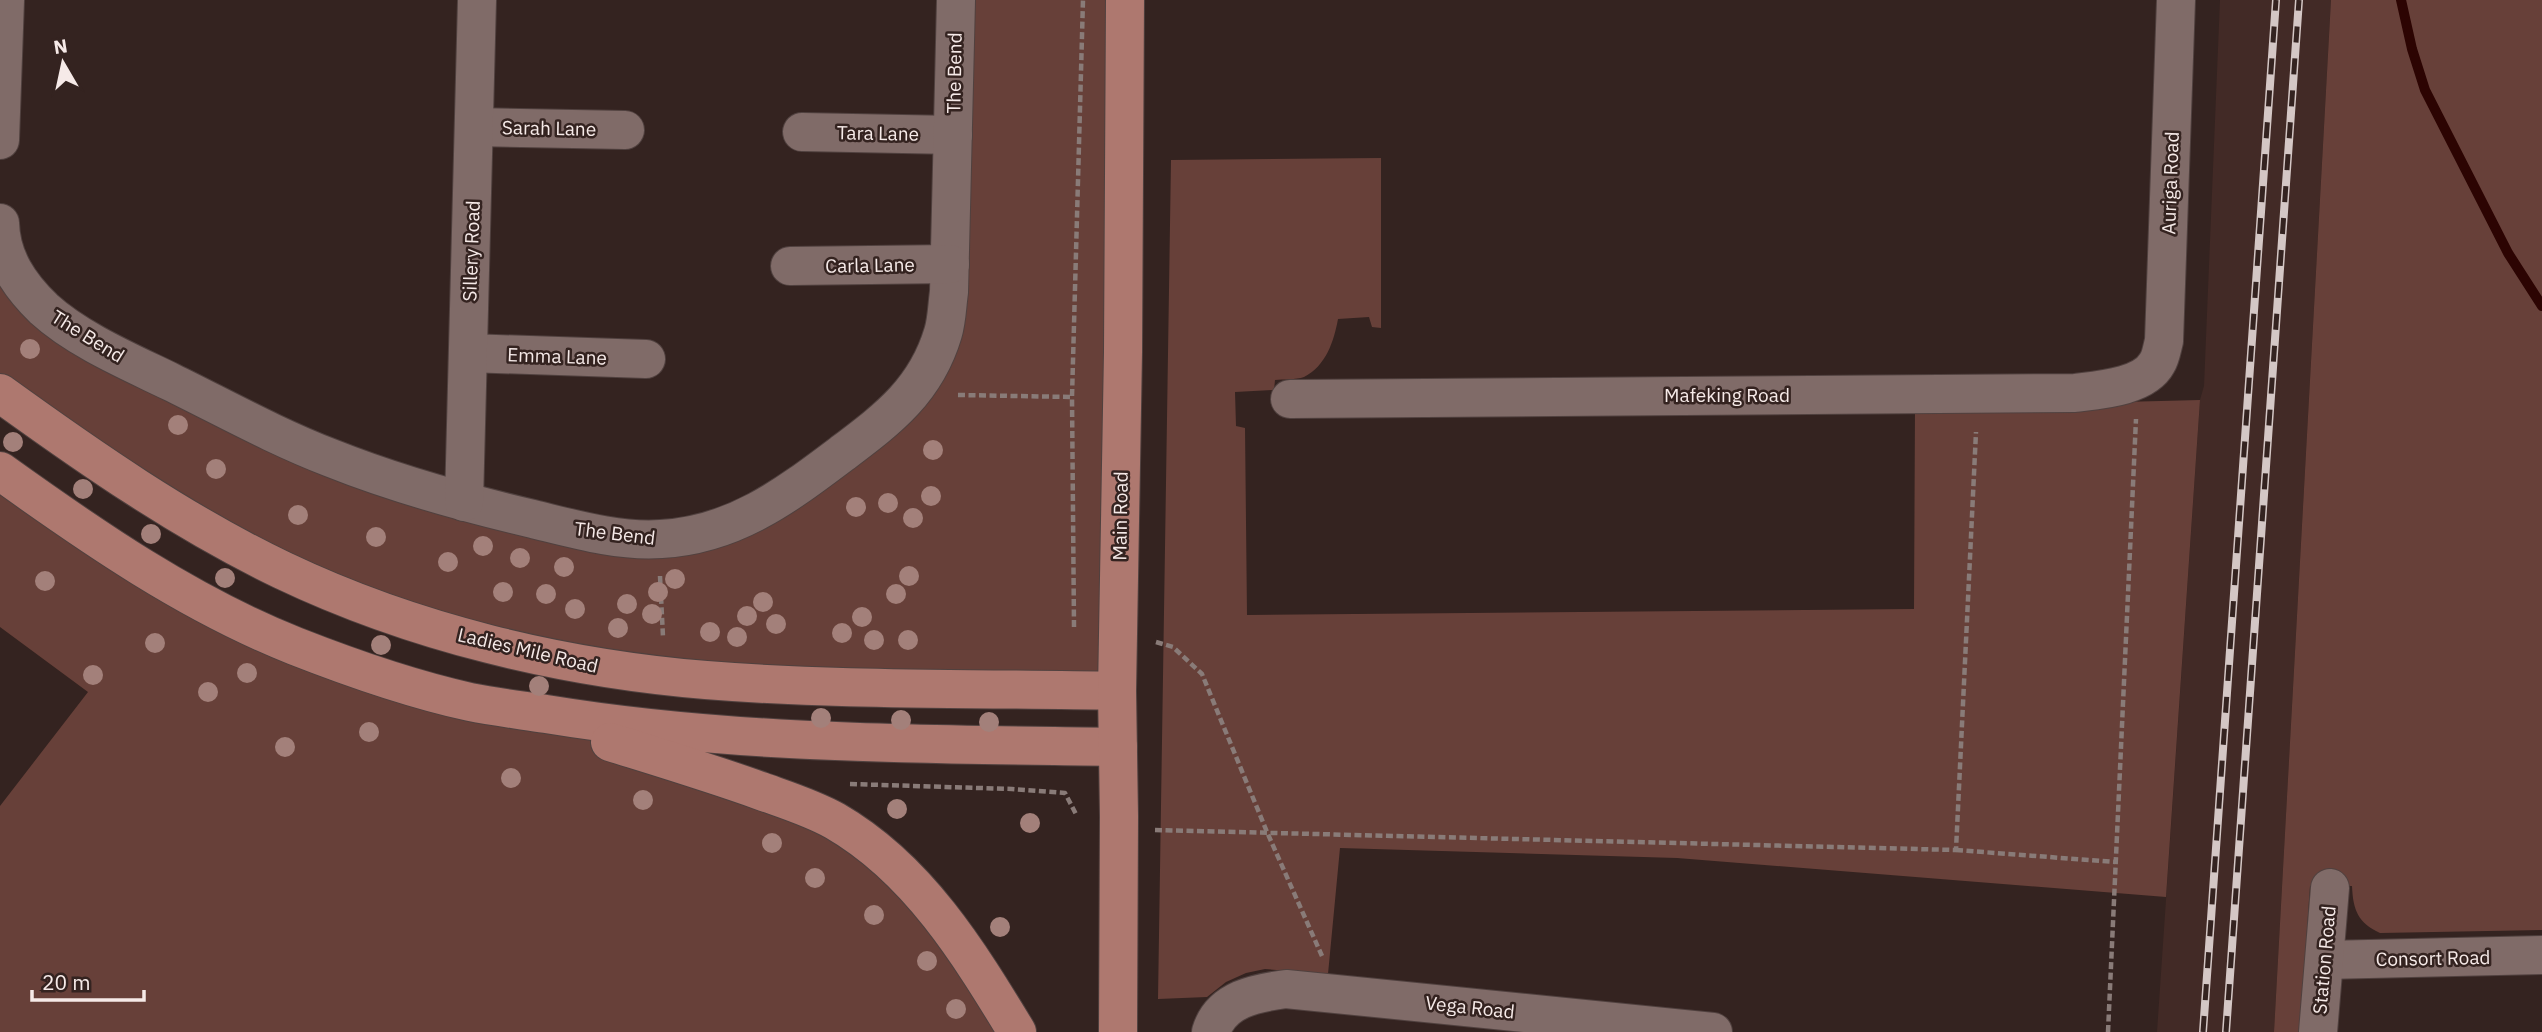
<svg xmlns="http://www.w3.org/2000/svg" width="2542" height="1032" viewBox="0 0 2542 1032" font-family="'IBM Plex Sans',sans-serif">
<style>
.built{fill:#422a26}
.green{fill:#674039}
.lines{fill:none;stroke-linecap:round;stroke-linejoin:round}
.stream{stroke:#2c0402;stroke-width:10}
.minor-casing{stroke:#50413f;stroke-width:40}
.major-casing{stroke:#50413f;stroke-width:40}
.path{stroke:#897b78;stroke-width:4.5;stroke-dasharray:7 3.5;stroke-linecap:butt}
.minor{stroke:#806b68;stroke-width:38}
.major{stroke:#ae786f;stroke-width:38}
.rail-casing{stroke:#d4c7c5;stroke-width:8}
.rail{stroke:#342320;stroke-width:5;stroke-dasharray:16;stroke-linecap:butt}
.tree{fill:#a3807a}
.labels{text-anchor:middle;stroke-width:5;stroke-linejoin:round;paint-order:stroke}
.street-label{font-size:19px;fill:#f6eae8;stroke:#342320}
</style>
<rect width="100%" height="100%" fill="#342320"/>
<path class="built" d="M 2220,0 L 2331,0 L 2274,1032 L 2157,1032 L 2200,400 L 2204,386 Z"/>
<g class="green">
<path d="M 956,0 L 1121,0 L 1117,691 L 831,687 L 403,618 L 0,393 L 0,239 L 10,268 L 212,403 L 571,528 L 724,528 L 931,364 Z"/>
<path d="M 2331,0 L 2542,0 L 2542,930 L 2380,933 C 2358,923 2353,910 2352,886 L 2310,886 L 2300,1032 L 2274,1032 Z"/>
<path d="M 1381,158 L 1381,328 L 1372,327 L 1369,317 L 1338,319 C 1334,341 1326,366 1304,377 C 1296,380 1283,379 1275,380 L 1274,390 L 1235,392 L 1236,426 L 1245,428 L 1247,615 L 1914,609 L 1915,407 L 2200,400 L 2166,897 L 1677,858 L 1340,848 L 1328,974 L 1265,969 L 1246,973 L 1226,982 L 1207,997 L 1158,999 L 1171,160 Z"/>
<path d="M 0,471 L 166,581 L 603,741 L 835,821 L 1017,1032 L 0,1032 L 0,806 L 88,692 L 0,627 Z"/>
</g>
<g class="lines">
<path class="stream" d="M 2401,0 L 2412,49 L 2425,90 L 2508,253 L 2542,306"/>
<g class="minor-casing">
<g id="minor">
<path d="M 474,127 L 625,130"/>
<path d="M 802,132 L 953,135"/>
<path d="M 0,140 L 5,0"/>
<path d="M 0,223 C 1,258 19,285 44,309 C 78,340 130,362 171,382 C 224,408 276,437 331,458 C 396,484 465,503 533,519 C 574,529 619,542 661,539 C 735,535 787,495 844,452 C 889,418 926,390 943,333 C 947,320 947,306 949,292 L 956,0"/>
<path d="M 790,266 L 950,264"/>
<path d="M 468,353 L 646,359"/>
<path d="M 1290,399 L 2075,393 C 2099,390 2144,387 2157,363 C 2161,357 2162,348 2164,341 L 2176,0"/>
<path d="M 464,502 L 477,0"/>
<path d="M 2325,960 L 2542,955"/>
<path d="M 1211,1032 C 1221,999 1256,993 1286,989 L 1713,1032"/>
<path d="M 2318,1032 L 2330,888"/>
</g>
</g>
<g class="major-casing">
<g id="major">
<path d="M 0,393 C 90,458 182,522 282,570 C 414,633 562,668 706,680 C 843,691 980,688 1117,691"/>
<path d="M 0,471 C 92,537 189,604 295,646 C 351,668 411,689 470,702 C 495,707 520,710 546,714 C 735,745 927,744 1118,747"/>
<path d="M 610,742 C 661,758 711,773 761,791 C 786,800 812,808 835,821 C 918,869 969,953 1017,1032"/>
<path d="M 1118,1032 L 1119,816 L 1117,691 L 1123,352 L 1125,0"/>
</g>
</g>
<g class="path">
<path d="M 958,395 L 1072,397"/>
<path d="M 660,576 L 663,637"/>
<path d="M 1074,627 L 1072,397 L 1083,0"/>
<path d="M 1156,642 L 1173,647 L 1202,674 L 1267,832 L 1322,956"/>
<path d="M 850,784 L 1012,789 L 1065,793 L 1077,816"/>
<path d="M 1155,830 L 1956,850 L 1976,432"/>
<path d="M 1956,850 L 2115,862"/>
<path d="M 2108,1032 L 2136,419"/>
</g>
<use href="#minor" class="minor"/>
<use href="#major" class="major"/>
<g class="rail-casing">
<g id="rail">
<path d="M 2203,1032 L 2276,0"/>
<path d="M 2226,1032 L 2299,0"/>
</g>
</g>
<use href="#rail" class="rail"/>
</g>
<g class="tree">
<circle cx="30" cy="349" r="10"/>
<circle cx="178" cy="425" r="10"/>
<circle cx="13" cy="442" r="10"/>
<circle cx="933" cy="450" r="10"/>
<circle cx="216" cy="469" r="10"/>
<circle cx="83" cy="489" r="10"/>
<circle cx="931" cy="496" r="10"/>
<circle cx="888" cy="503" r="10"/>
<circle cx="856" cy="507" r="10"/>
<circle cx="298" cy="515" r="10"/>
<circle cx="913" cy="518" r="10"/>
<circle cx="151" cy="534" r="10"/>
<circle cx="376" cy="537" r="10"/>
<circle cx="483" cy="546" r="10"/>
<circle cx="520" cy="558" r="10"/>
<circle cx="448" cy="562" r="10"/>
<circle cx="564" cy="567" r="10"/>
<circle cx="909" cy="576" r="10"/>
<circle cx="225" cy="578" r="10"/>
<circle cx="675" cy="579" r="10"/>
<circle cx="45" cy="581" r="10"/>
<circle cx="503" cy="592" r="10"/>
<circle cx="658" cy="592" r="10"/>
<circle cx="546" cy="594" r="10"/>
<circle cx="896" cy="594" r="10"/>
<circle cx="763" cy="602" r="10"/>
<circle cx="627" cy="604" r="10"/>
<circle cx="575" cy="609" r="10"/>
<circle cx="652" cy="614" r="10"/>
<circle cx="747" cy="616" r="10"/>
<circle cx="862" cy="617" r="10"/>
<circle cx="776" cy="624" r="10"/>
<circle cx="618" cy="628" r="10"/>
<circle cx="710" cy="632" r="10"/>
<circle cx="842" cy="633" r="10"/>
<circle cx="737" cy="637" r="10"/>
<circle cx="874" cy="640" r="10"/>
<circle cx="908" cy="640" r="10"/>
<circle cx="155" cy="643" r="10"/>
<circle cx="381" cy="645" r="10"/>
<circle cx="247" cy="673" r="10"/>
<circle cx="93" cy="675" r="10"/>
<circle cx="539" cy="686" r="10"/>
<circle cx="208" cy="692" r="10"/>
<circle cx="821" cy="718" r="10"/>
<circle cx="901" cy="720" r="10"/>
<circle cx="989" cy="722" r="10"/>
<circle cx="369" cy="732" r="10"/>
<circle cx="285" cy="747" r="10"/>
<circle cx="511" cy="778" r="10"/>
<circle cx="643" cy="800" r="10"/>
<circle cx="897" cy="809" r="10"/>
<circle cx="1030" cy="823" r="10"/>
<circle cx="772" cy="843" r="10"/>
<circle cx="815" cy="878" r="10"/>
<circle cx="874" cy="915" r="10"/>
<circle cx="1000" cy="927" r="10"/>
<circle cx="927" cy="961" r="10"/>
<circle cx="956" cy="1009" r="10"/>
</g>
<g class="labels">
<g class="street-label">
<text transform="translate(954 73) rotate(-89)" y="7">The Bend</text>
<text transform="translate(549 128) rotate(1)" y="7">Sarah Lane</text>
<text transform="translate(878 133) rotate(1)" y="7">Tara Lane</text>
<text transform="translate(2170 183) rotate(-88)" y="7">Auriga Road</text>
<text transform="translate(471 251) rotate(-88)" y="7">Sillery Road</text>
<text transform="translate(870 265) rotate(-1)" y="7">Carla Lane</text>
<text transform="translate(88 336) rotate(32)" y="7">The Bend</text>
<text transform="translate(557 356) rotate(2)" y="7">Emma Lane</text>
<text x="1727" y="402">Mafeking Road</text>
<text transform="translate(1120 516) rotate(-89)" y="7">Main Road</text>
<text transform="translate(615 533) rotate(7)" y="7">The Bend</text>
<text transform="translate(528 650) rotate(13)" y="7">Ladies Mile Road</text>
<text transform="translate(2433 958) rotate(-1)" y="7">Consort Road</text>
<text transform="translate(2324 960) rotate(-85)" y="7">Station Road</text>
<text transform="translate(1470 1007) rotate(6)" y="7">Vega Road</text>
</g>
</g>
<g transform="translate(63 63) rotate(351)" stroke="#342320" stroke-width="5" paint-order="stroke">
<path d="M0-5L12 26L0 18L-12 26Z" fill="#f6eae8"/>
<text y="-10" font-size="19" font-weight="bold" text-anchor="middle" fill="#f6eae8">N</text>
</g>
<path d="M32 990v10h112v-10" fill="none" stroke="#f6eae8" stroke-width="3.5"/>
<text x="42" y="990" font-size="21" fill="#f6eae8" stroke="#342320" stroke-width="5" paint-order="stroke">20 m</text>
</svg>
